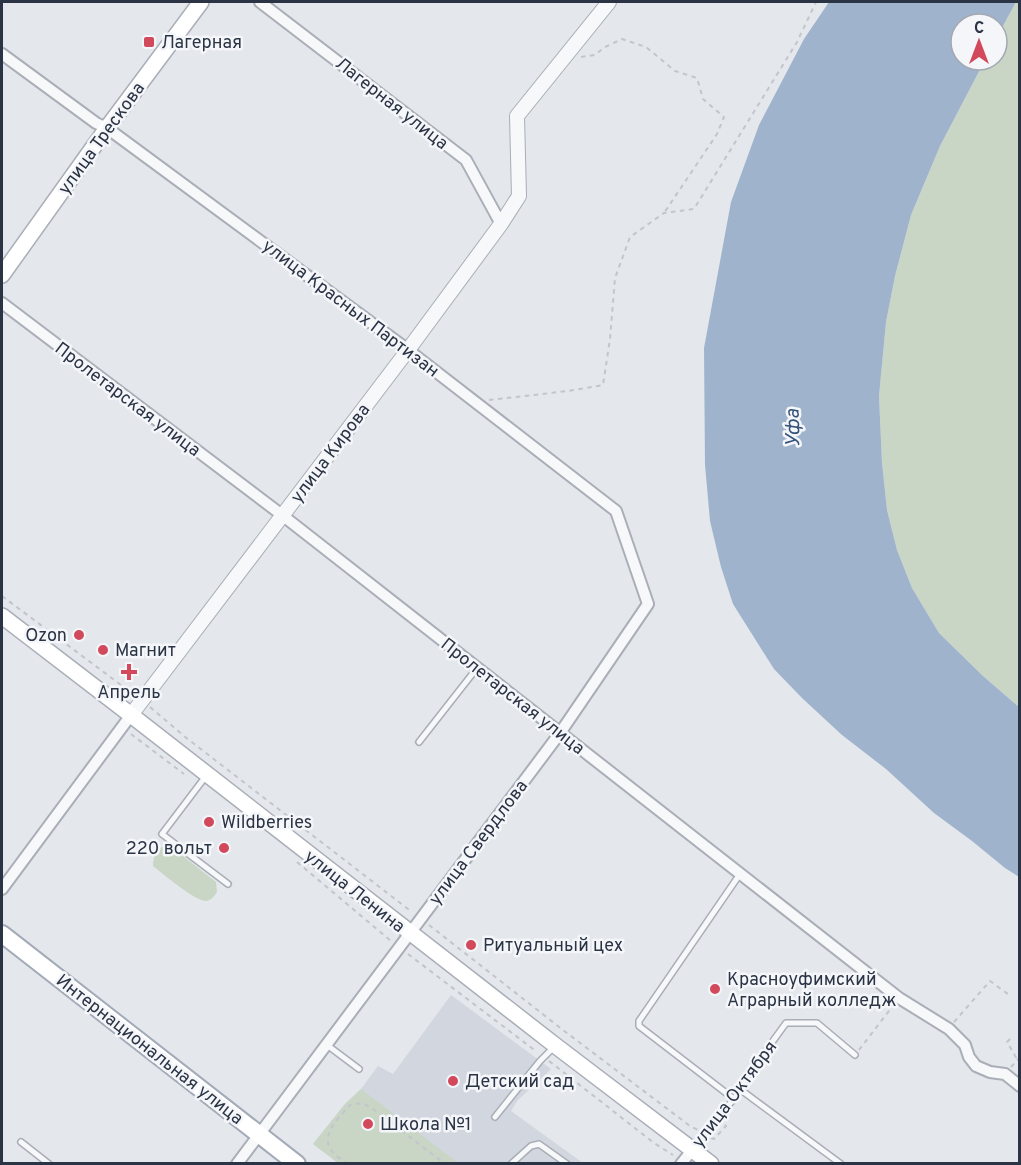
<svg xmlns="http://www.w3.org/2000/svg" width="1021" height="1165" viewBox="0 0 1021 1165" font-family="Overpass,sans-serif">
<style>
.built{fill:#d2d6de}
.green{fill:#c9d6c5}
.water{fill:#9fb4cc}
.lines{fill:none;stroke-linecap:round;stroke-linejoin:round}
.service-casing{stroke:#a9aeb7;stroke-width:8}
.minor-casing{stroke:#a9aeb7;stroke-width:14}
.tertiary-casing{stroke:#a9aeb7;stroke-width:16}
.secondary-casing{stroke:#a9aeb7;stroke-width:18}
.primary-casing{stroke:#a3abb8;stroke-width:20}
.path{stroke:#c2c5cb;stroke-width:2;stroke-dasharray:4.5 4.5;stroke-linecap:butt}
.service{stroke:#f7f8fa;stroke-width:5}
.minor{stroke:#f7f8fa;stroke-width:10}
.tertiary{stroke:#f7f8fa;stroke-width:14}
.secondary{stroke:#fff;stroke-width:15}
.primary{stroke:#fff;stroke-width:16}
.poi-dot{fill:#d1495b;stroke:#f4f6f9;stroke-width:2}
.labels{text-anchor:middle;stroke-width:5;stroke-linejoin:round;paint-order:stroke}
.poi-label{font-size:18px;fill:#2b3445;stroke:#f4f6f9;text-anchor:start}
.street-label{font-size:18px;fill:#2b3445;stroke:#f4f6f9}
.water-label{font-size:20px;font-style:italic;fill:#34527a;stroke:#f4f6f9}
</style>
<rect width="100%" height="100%" fill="#e4e7ec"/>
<path class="built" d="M 451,995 L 551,1069 L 517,1101 L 511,1111 L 583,1163 L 338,1163 L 313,1144 L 345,1104 L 361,1089 L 378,1066 L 393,1074 Z"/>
<g class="green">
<path d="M 1016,2 L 1019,2 L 1019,707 L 983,676 L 939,633 L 912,588 L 897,550 L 887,510 L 882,463 L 879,396 L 886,322 L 895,276 L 911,215 L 940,146 L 985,60 L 997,60 L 997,37 Z"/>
<path d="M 169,845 L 216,882 L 217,892 C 214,896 212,900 206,901 C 195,901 163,874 153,866 C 154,854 156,847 169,845 Z"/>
<path d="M 361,1089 L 458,1163 L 338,1163 L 313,1144 L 345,1104 Z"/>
</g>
<path class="water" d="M 829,2 L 1016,2 L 997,37 L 997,24 L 961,24 L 961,60 L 985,60 L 940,146 L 911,215 L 895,276 L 886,322 L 879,396 L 882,463 L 887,510 L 897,550 L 912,588 L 939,633 L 983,676 L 1019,707 L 1019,877 L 1005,868 L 972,841 L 934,813 L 886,769 L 842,735 L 802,698 L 774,669 L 733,604 L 721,567 L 710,521 L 705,465 L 704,348 L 731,202 L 759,125 L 804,39 Z"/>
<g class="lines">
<g class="service-casing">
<g id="service">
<path d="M 419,742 L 477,668"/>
<path d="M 206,776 L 162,834 L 228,884"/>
<path d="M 327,1045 L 359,1069"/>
<path d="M 741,1090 L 841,1164"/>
<path d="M 734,1099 L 639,1026 L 639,1021 L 740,874"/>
<path d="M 495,1117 L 540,1061 L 554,1047"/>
<path d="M 21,1142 L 49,1164"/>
<path d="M 693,1149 L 741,1090 L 741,1085 L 786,1023 L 817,1023 L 855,1055"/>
<path d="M 511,1164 L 531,1146 L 539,1144 L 567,1164"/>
</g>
</g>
<g class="minor-casing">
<g id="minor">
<path d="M 260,2 L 466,160 L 501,224"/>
<path d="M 2,54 L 96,123 L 107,128 L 408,350 L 616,511 L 648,604 L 560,733 L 237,1164"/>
<path d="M 2,303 L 282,515 L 899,998 L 949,1029 L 965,1045 L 969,1057 L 976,1066 L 990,1072 L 1005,1074 L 1020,1086"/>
<path d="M 2,889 L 131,715"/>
<path d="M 681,1164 L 693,1149"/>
</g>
</g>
<g class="tertiary-casing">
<path id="tertiary" d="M 131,715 L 408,350 L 501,224 L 519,196 L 517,116 L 609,2"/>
</g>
<g class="secondary-casing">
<g id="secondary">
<path d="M 2,275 L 107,128 L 201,2"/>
<path d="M 2,616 L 131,715 L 556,1046 L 711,1164"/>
</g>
</g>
<g class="primary-casing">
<path id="primary" d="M 2,934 L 297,1164"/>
</g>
<g class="path">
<path d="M 581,57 L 595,55 L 605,47 L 622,39 L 646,47 L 675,71 L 697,78 L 703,99 L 724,117 L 717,134 L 664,213"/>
<path d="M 489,400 L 568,391 L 603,385 L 610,339 L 615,278 L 630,237 L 664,213 L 694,209 L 797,42 L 816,2"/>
<path d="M 2,596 L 133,694"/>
<path d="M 150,707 L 184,736 L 412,912"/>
<path d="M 131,734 L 184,774"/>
<path d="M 297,862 L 391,941"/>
<path d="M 429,925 L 563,1030 L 690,1126 L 698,1130"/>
<path d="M 408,954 L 537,1052"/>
<path d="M 954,1022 L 990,981 L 1008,994"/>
<path d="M 1010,1039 L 1007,1042 L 1017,1059"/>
<path d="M 859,1050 L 892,1007"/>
<path d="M 549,1061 L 654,1143 L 673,1155"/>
<path d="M 1011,1067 L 1020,1057"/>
<path d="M 711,1138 L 714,1139 L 726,1126 L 724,1123"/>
<path d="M 348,1164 C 343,1160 335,1156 332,1151 C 319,1134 340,1117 350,1105 L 362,1103 L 372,1108 L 445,1164"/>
</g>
<use href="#service" class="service"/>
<use href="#minor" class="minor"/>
<use href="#tertiary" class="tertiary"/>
<use href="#secondary" class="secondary"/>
<use href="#primary" class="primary"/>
</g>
<g class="poi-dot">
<rect x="143" y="36" width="12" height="12" rx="3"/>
<circle cx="79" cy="635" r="6"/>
<circle cx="103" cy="650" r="6"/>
<path d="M126 663h6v6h6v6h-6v6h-6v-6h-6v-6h6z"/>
<circle cx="209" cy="822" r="6"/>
<circle cx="224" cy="848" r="6"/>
<circle cx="471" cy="945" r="6"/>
<circle cx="715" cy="989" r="6"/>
<circle cx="453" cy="1081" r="6"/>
<circle cx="368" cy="1124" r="6"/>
</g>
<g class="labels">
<g class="poi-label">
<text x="161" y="48">Лагерная</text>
<text x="67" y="641" text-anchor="end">Ozon</text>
<text x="115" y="656">Магнит</text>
<text x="129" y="698" text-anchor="middle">Апрель</text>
<text x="221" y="828">Wildberries</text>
<text x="212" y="854" text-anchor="end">220 вольт</text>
<text x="483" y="951">Ритуальный цех</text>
<text x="727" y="985">Красноуфимский<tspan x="727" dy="21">Аграрный колледж</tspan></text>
<text x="465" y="1087">Детский сад</text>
<text x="380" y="1130">Школа №1</text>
</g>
<g class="street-label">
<text transform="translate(392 103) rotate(38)" y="6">Лагерная улица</text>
<text transform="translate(101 138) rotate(-54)" y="6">улица Трескова</text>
<text transform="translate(351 308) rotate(37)" y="6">улица Красных Партизан</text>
<text transform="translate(128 399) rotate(37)" y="6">Пролетарская улица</text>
<text transform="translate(330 453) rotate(-53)" y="6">улица Кирова</text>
<text transform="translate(513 696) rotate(38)" y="6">Пролетарская улица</text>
<text transform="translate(478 842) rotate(-53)" y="6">улица Свердлова</text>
<text transform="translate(355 891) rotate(38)" y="6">улица Ленина</text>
<text transform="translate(150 1049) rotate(38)" y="6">Интернациональная улица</text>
<text transform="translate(734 1094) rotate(-53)" y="6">улица Октября</text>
</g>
<g class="water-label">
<text transform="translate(792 428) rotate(-91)" y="7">Уфа</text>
</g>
</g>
<rect width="1021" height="1165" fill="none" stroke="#2b3445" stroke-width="6"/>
<g transform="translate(979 42)"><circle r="28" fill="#f4f6f9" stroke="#a4a8b1" stroke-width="1.5"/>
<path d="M0-4.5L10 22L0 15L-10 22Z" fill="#d1495b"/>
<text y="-9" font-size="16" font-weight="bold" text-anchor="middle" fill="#2b3445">С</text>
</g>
</svg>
